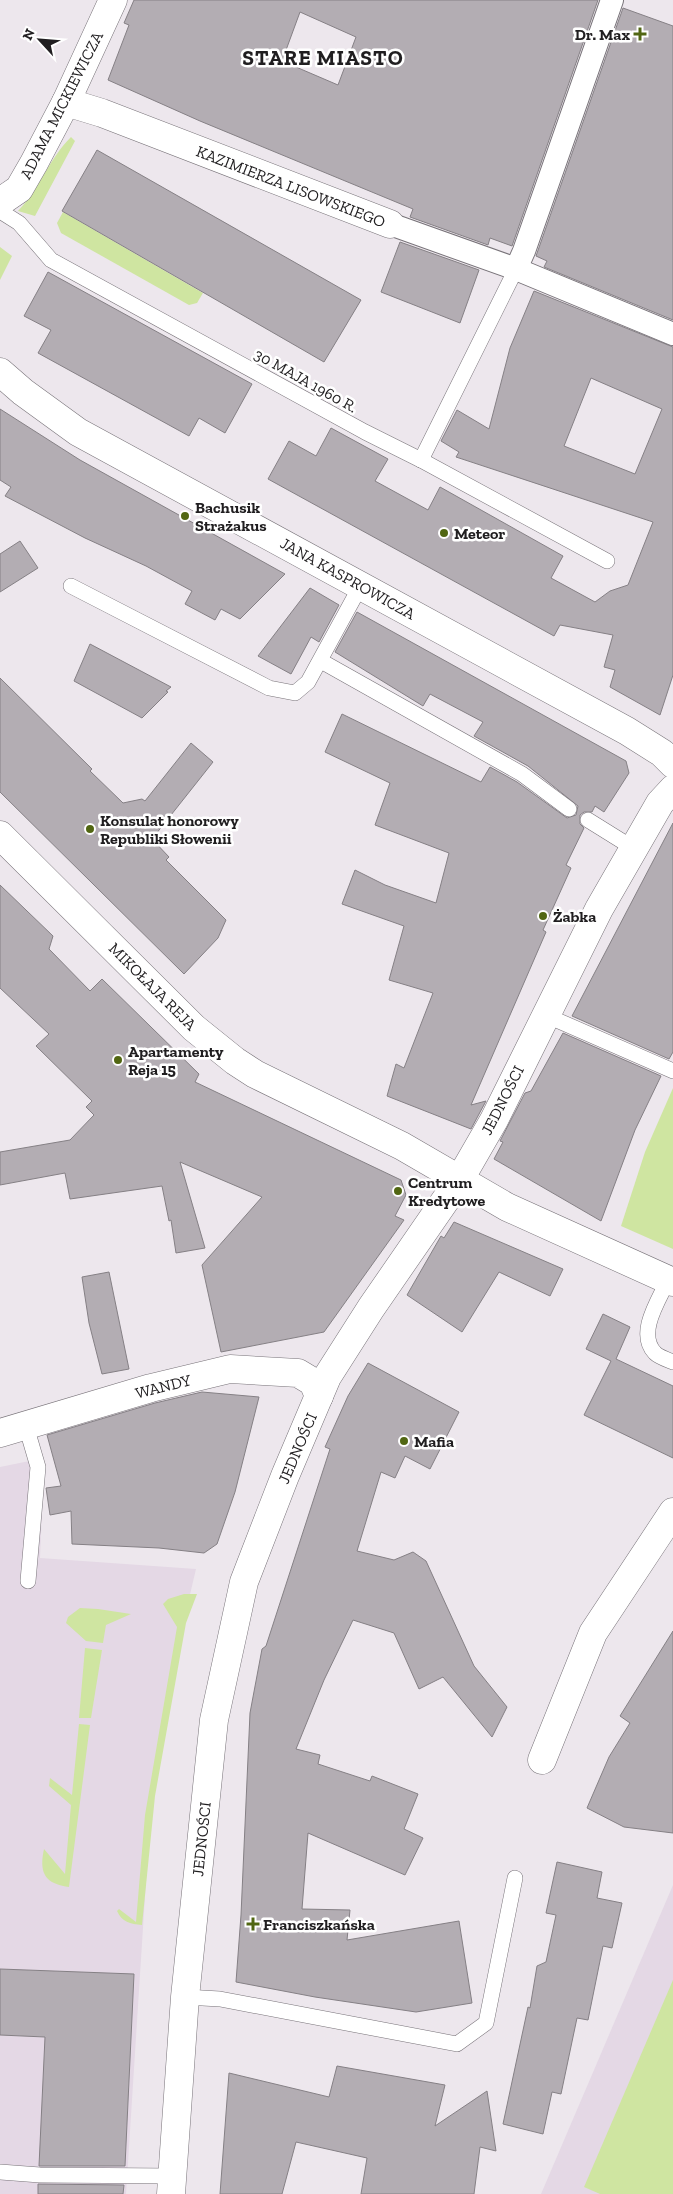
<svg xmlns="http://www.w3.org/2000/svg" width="673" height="2194" viewBox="0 0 673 2194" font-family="'Zilla Slab',serif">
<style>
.built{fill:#e4d8e5}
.green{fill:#cfe5a1}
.building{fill:#b3adb3;stroke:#858085;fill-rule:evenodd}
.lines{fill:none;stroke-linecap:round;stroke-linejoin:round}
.service-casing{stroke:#787379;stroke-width:16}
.pedestrian-casing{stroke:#787379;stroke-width:24}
.minor-casing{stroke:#787379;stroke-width:29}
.tertiary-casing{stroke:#787379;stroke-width:29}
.service{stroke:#fff;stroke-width:15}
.pedestrian{stroke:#fff;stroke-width:22}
.minor{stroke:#fff;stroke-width:28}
.tertiary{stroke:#fff;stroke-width:28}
.poi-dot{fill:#516612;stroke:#fff;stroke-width:2}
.labels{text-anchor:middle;stroke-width:5;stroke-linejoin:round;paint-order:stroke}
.poi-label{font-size:16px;font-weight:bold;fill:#201e20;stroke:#fff;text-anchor:start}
.street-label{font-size:16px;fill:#201e20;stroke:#fff}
.district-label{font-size:21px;font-weight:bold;letter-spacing:1px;fill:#201e20;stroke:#fff}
</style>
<rect width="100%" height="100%" fill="#ede7ed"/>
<g class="built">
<path d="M 44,1458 L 40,1558 L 196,1569 L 184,1620 L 150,1818 L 126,2194 L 0,2194 L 0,1467 Z"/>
<path d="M 673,1885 L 673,2194 L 541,2194 Z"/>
</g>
<g class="green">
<path d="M 71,137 L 75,141 L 35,216 L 18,211 C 39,189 49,159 71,137 Z"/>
<path d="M 63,212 L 203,293 L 197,303 L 189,305 L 61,233 L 57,223 Z"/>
<path d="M 0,247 L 12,256 L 0,280 Z"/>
<path d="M 673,1088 L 673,1249 L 621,1226 L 645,1152 Z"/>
<path d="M 184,1594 L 197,1594 L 186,1623 L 155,1796 L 142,1925 C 130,1924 122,1922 117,1911 L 119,1909 L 136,1922 L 145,1815 L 177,1627 L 163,1604 L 168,1599 Z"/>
<path d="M 80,1608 L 98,1609 L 131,1614 L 106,1625 L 103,1643 L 86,1641 L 66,1623 L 68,1617 Z"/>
<path d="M 85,1648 L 102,1650 L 91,1718 L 79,1718 Z"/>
<path d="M 79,1724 L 90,1725 L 69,1887 C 44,1884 39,1872 44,1849 L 65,1874 L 71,1805 L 49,1786 L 50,1778 L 72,1795 Z"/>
<path d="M 673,1980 L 673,2194 L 600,2194 L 584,2187 Z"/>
</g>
<g class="building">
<path d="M 134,0 L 598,0 L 512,246 L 490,238 L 488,245 L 410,217 L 413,209 L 200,121 L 108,80 L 129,25 L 124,23 ZM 300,12 L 356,37 L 338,85 L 282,61 Z"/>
<path d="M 623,8 L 673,26 L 673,320 L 544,267 L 547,261 L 536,256 Z"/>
<path d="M 97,150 L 361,300 L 324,362 L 62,211 Z"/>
<path d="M 400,242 L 479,270 L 460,323 L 381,292 Z"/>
<path d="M 48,272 L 252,384 L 225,433 L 199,418 L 189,436 L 38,353 L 51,330 L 24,316 Z"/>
<path d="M 534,291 L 673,347 L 673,675 L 660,715 L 610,687 L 615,670 L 604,667 L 613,635 L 560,625 L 554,636 L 268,479 L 289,441 L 316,456 L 331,428 L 388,459 L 375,481 L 428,510 L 440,487 L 563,556 L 551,578 L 595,602 L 610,591 L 628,585 L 653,522 L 456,457 L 459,452 L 441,441 L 457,410 L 489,429 L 510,348 ZM 591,378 L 662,409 L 635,474 L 564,446 Z"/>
<path d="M 0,409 L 80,460 L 285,574 L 240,619 L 221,609 L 215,620 L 185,604 L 192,591 L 146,566 L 85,538 L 5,496 L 11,487 L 0,480 Z"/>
<path d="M 20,541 L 38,568 L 0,592 L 0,554 Z"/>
<path d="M 310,588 L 339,605 L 319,642 L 311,637 L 291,674 L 258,656 Z"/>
<path d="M 357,612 L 626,761 L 629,773 L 604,812 L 595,806 L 592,812 L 584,812 L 580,815 L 580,824 L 584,828 L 566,865 L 571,868 L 543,930 L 546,932 L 471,1105 L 486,1101 L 471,1129 L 387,1096 L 396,1064 L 404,1068 L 433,993 L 389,980 L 404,926 L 342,904 L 355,870 L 385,885 L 436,903 L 449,853 L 375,825 L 390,783 L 325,752 L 342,714 L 481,782 L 490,767 L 517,782 L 567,818 L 576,815 L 578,806 L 528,766 L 474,736 L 483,722 L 430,694 L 423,706 L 335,652 Z"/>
<path d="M 90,644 L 171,687 L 166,691 L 168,692 L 142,718 L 74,681 Z"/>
<path d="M 0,678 L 92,769 L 90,771 L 123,803 L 142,799 L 145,801 L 191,743 L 213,762 L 152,839 L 169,857 L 166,860 L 226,920 L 218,938 L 184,974 L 0,792 Z"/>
<path d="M 673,823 L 673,1052 L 669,1059 L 572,1016 Z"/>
<path d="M 0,885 L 53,936 L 49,949 L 90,991 L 102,979 L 199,1074 L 195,1082 L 401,1180 L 406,1195 L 395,1216 L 404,1220 L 324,1332 L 221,1352 L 202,1265 L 262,1197 L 180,1162 L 205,1248 L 176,1253 L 171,1220 L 169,1221 L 162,1186 L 70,1199 L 65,1173 L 0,1185 L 0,1152 L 70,1140 L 94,1115 L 86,1107 L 92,1101 L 36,1046 L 49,1034 L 0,988 Z"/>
<path d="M 563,1033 L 661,1076 L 635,1130 L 601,1221 L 494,1159 L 503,1142 L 500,1141 L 525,1093 L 531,1091 Z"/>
<path d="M 454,1222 L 563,1269 L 550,1296 L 499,1272 L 462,1332 L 407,1295 L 441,1236 L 444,1238 Z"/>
<path d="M 109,1272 L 129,1369 L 102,1374 L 89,1323 L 82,1277 Z"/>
<path d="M 603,1314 L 630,1327 L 616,1359 L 673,1386 L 673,1458 L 584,1415 L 611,1361 L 586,1349 Z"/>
<path d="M 368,1363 L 459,1412 L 430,1469 L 405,1456 L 395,1478 L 381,1472 L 357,1551 L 394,1560 L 413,1552 L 426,1561 L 474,1666 L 507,1707 L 492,1737 L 443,1677 L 419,1689 L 394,1633 L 353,1620 L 324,1680 L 296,1749 L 320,1755 L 318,1764 L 370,1781 L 372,1776 L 418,1794 L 404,1829 L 423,1838 L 405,1875 L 308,1833 L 302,1909 L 350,1910 L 347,1940 L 459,1921 L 472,2003 L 416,2012 L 315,1997 L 236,1982 L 241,1915 L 250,1713 L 262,1649 L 266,1646 L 330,1449 L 325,1447 L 348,1396 Z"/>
<path d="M 202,1392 L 259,1397 L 235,1492 L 217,1544 L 204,1553 L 159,1548 L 72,1544 L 71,1511 L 50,1515 L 46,1488 L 61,1486 L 47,1435 L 155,1403 Z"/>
<path d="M 673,1631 L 673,1833 L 624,1827 L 587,1808 L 609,1757 L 630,1723 L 620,1716 Z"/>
<path d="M 557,1862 L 602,1872 L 597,1898 L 622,1903 L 612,1948 L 603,1946 L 588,2020 L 577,2018 L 561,2094 L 552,2092 L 543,2134 L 503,2124 L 528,2007 L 530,2008 L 537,1966 L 546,1962 L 556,1915 L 546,1913 Z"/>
<path d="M 0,1969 L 134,1974 L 125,2166 L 39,2166 L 45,2037 L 0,2035 Z"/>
<path d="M 337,2066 L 445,2085 L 435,2126 L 487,2091 L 496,2151 L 480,2147 L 474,2194 L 361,2194 L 367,2158 L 296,2142 L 282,2194 L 220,2194 L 229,2073 L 329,2097 Z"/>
<path d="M 38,2184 L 124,2185 L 123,2194 L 38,2194 Z"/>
</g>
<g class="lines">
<g class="service-casing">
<g id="service">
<path d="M 0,211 L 19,223 L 51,260 L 365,432 L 421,460 L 607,561"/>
<path d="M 421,460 L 516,269"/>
<path d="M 71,586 L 269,688 L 295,693 L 308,682 L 361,585"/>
<path d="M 321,661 L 522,774 L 569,809"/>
<path d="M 588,820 L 633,848"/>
<path d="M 545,1015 L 673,1071"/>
<path d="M 668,1280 C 659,1300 636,1333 655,1353 C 659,1357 668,1360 673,1362"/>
<path d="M 26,1426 L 38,1467 L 28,1581"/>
<path d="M 185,1997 L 220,1999 L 457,2044 L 486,2023 L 515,1878"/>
<path d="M 0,2172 L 40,2175 L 171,2176"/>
</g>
</g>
<g class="pedestrian-casing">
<g id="pedestrian">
<path d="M 390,224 L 516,269 L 673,334"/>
<path d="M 516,269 L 524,251 L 612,0"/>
</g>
</g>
<g class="minor-casing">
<g id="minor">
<path d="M 66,102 L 102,113 L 390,224"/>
<path d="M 0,202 L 19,189 L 34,163 L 66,102 L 113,0"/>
<path d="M 0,372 L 23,392 L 78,432 L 627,731 L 662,753 L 673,764"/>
<path d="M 0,1433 L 151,1388 L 230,1369 L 298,1373 L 313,1382 L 319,1396"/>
<path d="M 542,1760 L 593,1633 L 673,1512"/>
<path d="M 171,2194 L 185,1997 L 214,1720 L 244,1582 L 285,1476 L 327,1377 L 371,1308 L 460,1179 L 494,1120 L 599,909 L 660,803 L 673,789"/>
</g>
</g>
<g class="tertiary-casing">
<path id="tertiary" d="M 0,835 L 194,1028 L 235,1061 L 255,1074 L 402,1146 L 507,1207 L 673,1282"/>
</g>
<use href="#service" class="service"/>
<use href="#pedestrian" class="pedestrian"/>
<use href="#minor" class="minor"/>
<use href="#tertiary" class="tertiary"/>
</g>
<g class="poi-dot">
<path d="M637.5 26.5h5v5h5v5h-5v5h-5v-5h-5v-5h5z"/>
<circle cx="185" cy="516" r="5"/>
<circle cx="444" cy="533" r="5"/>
<circle cx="90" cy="829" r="5"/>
<circle cx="543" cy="916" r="5"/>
<circle cx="118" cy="1060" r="5"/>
<circle cx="398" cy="1191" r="5"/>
<circle cx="404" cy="1441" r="5"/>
<path d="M250.5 1916.5h5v5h5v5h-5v5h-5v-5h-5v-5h5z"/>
</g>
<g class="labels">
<g class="poi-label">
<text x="630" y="40" text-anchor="end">Dr. Max</text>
<text x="195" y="513">Bachusik<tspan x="195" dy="18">Strażakus</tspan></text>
<text x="454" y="539">Meteor</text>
<text x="100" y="826">Konsulat honorowy<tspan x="100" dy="18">Republiki Słowenii</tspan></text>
<text x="553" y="922">Żabka</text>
<text x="128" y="1057">Apartamenty<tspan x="128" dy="18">Reja 15</tspan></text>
<text x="408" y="1188">Centrum<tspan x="408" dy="18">Kredytowe</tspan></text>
<text x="414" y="1447">Mafia</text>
<text x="263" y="1930">Franciszkańska</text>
</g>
<g class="street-label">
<text transform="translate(61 105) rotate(-63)" y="6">ADAMA MICKIEWICZA</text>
<text transform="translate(291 186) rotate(21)" y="6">KAZIMIERZA LISOWSKIEGO</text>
<text transform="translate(306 380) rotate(29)" y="6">30 MAJA 1960 R.</text>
<text transform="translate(348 578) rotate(29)" y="6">JANA KASPROWICZA</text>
<text transform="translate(153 986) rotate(45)" y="6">MIKOŁAJA REJA</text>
<text transform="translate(502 1100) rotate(-63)" y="6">JEDNOŚCI</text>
<text transform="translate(163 1386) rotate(-14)" y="6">WANDY</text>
<text transform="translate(297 1448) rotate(-67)" y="6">JEDNOŚCI</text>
<text transform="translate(201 1839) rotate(-84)" y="6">JEDNOŚCI</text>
</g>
<g class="district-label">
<text x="323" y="65">STARE MIASTO</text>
</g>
</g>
<g transform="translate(40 40) rotate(296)" stroke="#ffffff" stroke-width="4" paint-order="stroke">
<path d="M0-4L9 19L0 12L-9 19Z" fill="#201e20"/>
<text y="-8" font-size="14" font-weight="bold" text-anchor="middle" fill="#201e20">N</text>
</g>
</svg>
